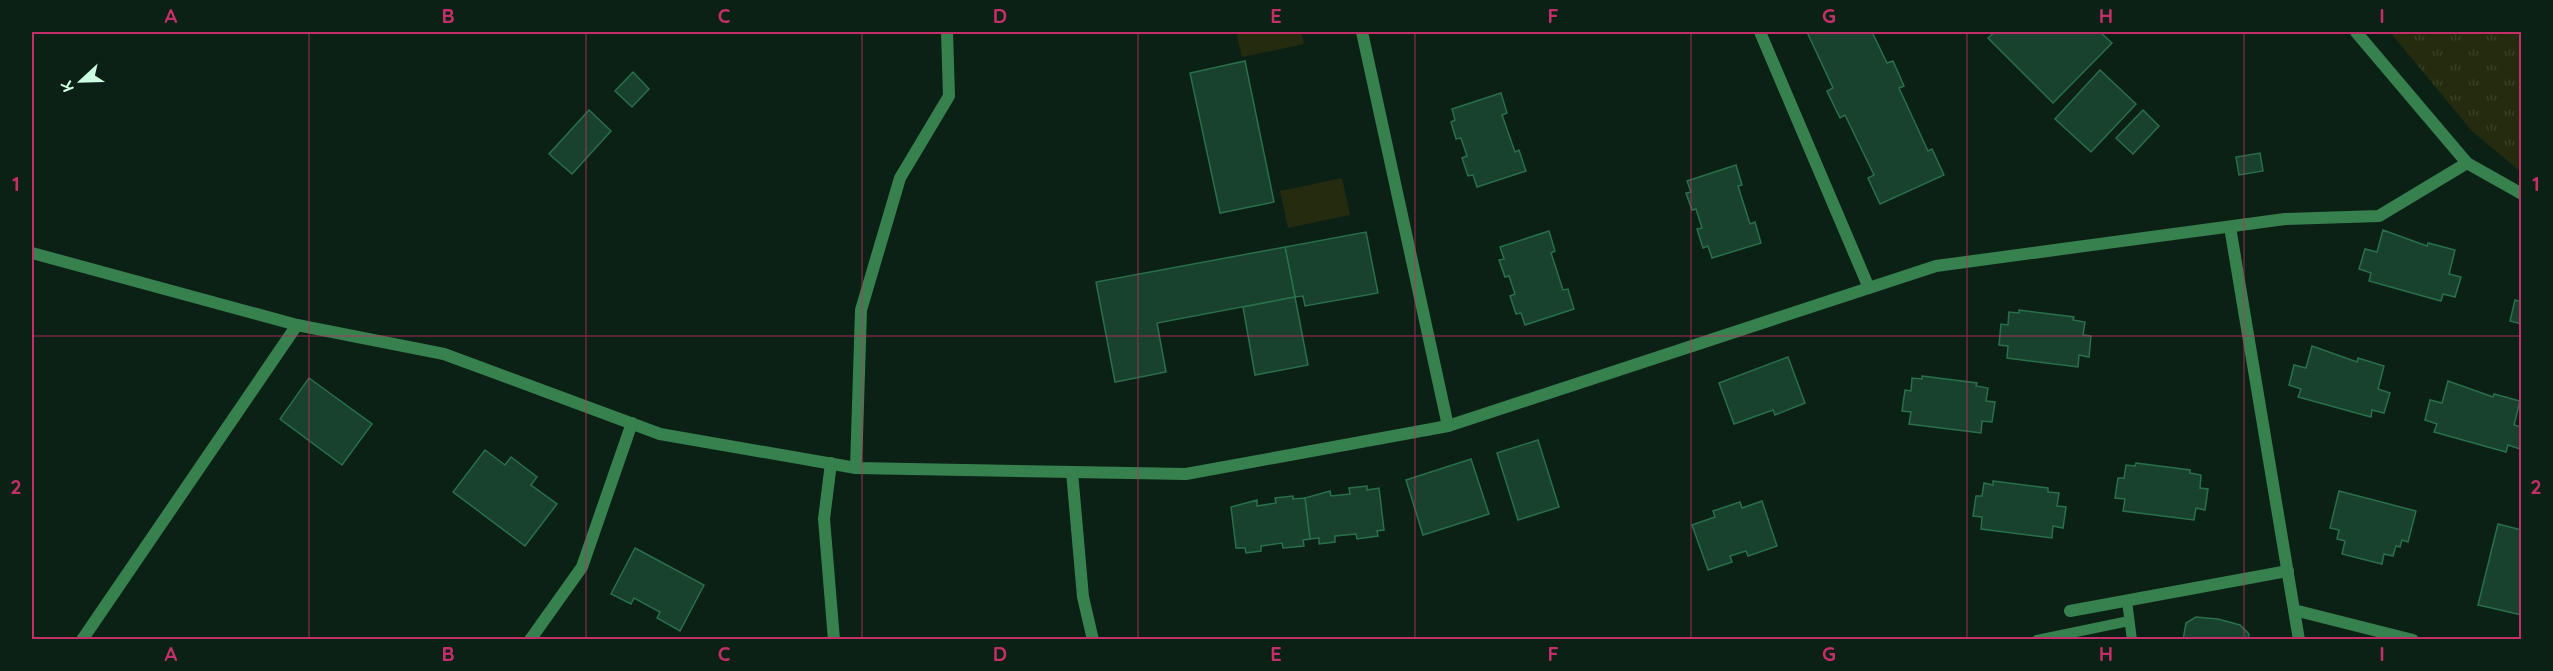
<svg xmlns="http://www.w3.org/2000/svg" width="2553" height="671" viewBox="0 0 2553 671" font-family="Quicksand,sans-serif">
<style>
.grass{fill:#242b0f}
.park{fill:url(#park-tufts)}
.building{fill:#18422d;stroke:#296f4b;stroke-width:1.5}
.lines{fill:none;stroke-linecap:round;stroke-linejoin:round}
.service{stroke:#36814e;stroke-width:10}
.minor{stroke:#36814e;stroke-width:12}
.grid{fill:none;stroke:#c32f68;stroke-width:1.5;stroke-opacity:0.55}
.neatline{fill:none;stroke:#c32f68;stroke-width:2}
.grid-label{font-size:20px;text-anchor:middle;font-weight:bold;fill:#c32f68}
</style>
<defs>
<pattern id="park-tufts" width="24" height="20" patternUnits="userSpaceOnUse" patternTransform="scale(1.5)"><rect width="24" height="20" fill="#242b0f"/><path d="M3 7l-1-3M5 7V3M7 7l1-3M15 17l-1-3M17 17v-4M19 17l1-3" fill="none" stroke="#384026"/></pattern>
</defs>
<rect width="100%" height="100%" fill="#0c2116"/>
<g class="grass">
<path d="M 1236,32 L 1301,32 L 1304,44 L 1242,57 Z"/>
<path d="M 1342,178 L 1350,215 L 1288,228 L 1280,191 Z"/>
</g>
<path class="park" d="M 2390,32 L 2521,32 L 2521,172 L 2471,130 Z"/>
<g class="building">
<path d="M 1807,32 L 1872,32 L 1887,63 L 1893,61 L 1904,86 L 1899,88 L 1928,151 L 1932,149 L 1944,175 L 1880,204 L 1868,178 L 1874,175 L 1845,115 L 1840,118 L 1827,91 L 1833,88 Z"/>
<path d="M 1995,32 L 2100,32 L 2112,43 L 2053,103 L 1988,38 Z"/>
<path d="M 1245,61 L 1274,202 L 1220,213 L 1190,73 Z"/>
<path d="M 2100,70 L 2136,104 L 2091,152 L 2055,119 Z"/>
<path d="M 633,72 L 649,89 L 632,107 L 615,91 Z"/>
<path d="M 1501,93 L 1507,113 L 1502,115 L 1515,152 L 1519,150 L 1526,171 L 1477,187 L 1473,175 L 1468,176 L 1462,158 L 1467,156 L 1461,138 L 1456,139 L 1451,122 L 1455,120 L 1452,109 Z"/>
<path d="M 589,110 L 611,131 L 572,174 L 549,154 Z"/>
<path d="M 2143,110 L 2159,126 L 2133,154 L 2116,138 Z"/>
<path d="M 2260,153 L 2263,171 L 2239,175 L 2236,157 Z"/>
<path d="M 1736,165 L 1742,185 L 1738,186 L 1750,224 L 1755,222 L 1761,243 L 1712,258 L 1708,246 L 1703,248 L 1697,229 L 1702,228 L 1696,209 L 1692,210 L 1686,193 L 1691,192 L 1687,181 Z"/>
<path d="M 2383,230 L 2427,246 L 2428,243 L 2455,250 L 2449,274 L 2461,277 L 2455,297 L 2443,294 L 2441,301 L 2369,281 L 2371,273 L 2359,269 L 2365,249 L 2377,252 Z"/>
<path d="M 1549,231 L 1555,251 L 1551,253 L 1563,290 L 1568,289 L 1574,309 L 1525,325 L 1521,313 L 1516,314 L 1510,296 L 1515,294 L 1509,276 L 1505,277 L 1499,260 L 1504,259 L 1500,247 Z"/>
<path d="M 1366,232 L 1378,293 L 1305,306 L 1303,296 L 1295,297 L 1285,247 Z"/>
<path d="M 1285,247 L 1295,297 L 1157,323 L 1166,372 L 1115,382 L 1096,282 Z"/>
<path d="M 1295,297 L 1308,365 L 1255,375 L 1243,307 Z"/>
<path d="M 2515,300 L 2522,302 L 2522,324 L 2510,321 Z"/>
<path d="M 2019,310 L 2074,317 L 2073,320 L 2085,322 L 2083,335 L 2091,336 L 2089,357 L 2079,355 L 2078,367 L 2007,358 L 2008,346 L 1999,345 L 2001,324 L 2008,325 L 2009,312 L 2019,313 Z"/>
<path d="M 2312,346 L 2357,362 L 2358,358 L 2384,366 L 2378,389 L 2390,393 L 2384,413 L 2372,410 L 2371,417 L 2298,397 L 2301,389 L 2289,385 L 2294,365 L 2306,368 Z"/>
<path d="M 1788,357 L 1805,403 L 1775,415 L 1773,410 L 1734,424 L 1719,383 Z"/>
<path d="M 1922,376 L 1977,383 L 1976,386 L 1988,388 L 1986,401 L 1995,402 L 1992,422 L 1982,421 L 1981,433 L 1909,424 L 1911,412 L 1902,411 L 1905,390 L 1911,391 L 1912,378 L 1922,379 Z"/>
<path d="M 309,378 L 372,424 L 342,465 L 280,419 Z"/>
<path d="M 2448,381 L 2493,397 L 2494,394 L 2520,401 L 2514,425 L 2522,427 L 2520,449 L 2508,445 L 2506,452 L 2434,432 L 2437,424 L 2425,420 L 2430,400 L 2442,403 Z"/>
<path d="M 1538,440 L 1559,507 L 1518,520 L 1497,453 Z"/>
<path d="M 485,450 L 505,465 L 511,457 L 537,477 L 531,485 L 557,504 L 525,546 L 453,492 Z"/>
<path d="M 1471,459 L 1489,514 L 1423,535 L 1406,480 Z"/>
<path d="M 2136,463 L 2190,470 L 2190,473 L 2201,475 L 2200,488 L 2208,489 L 2205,510 L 2196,508 L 2194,520 L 2123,511 L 2125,499 L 2115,498 L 2118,478 L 2124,478 L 2126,465 L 2135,466 Z"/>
<path d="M 1993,481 L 2048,488 L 2048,492 L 2059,493 L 2057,506 L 2066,507 L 2063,528 L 2053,526 L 2052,538 L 1981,529 L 1982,517 L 1973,516 L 1976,496 L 1982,496 L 1984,483 L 1993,485 Z"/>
<path d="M 1367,486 L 1367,490 L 1379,488 L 1384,530 L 1377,531 L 1378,536 L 1357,539 L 1356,534 L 1335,536 L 1335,542 L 1319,544 L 1319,538 L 1310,539 L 1305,498 L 1330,491 L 1331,496 L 1350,494 L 1349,488 Z"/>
<path d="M 2339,491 L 2416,511 L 2408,542 L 2402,540 L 2400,547 L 2396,546 L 2393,556 L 2384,554 L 2382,564 L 2342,554 L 2345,541 L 2337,539 L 2339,530 L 2330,528 Z"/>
<path d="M 1293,496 L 1293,499 L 1305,498 L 1310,539 L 1303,540 L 1304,546 L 1283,548 L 1282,543 L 1261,546 L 1261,551 L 1246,553 L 1245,548 L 1236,548 L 1231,507 L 1257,500 L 1257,506 L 1276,503 L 1275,498 Z"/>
<path d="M 1762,501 L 1777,546 L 1748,556 L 1746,551 L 1730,556 L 1732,562 L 1708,570 L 1692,525 L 1715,517 L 1713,511 L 1740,502 L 1742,508 Z"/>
<path d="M 2498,524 L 2522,530 L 2522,615 L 2478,605 Z"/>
<path d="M 635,548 L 704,585 L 680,631 L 657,618 L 660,612 L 634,598 L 631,604 L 611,594 Z"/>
<path d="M 2196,617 L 2218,619 L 2240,625 L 2249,634 L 2248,640 L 2183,640 L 2186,623 Z"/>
</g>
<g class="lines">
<g class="service">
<path d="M 2127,601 L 2132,640"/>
<path d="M 2037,640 L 2129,621"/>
</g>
<g class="minor">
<path d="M 1362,32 L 1448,426"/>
<path d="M 1760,32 L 1869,288"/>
<path d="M 2356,32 L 2467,163 L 2522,194"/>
<path d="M 2230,227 L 2299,640"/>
<path d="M 32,253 L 297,325 L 444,354 L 660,434 L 856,468 L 1186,474 L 1448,426 L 1936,266 L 2285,219 L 2379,216 L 2467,163"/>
<path d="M 831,463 L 824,519 L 834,640"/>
<path d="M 856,468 L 861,310 L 900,178 L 949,96 L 947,32"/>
<path d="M 1072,472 L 1083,597 L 1093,640"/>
<path d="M 2294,610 L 2413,640"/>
<path d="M 2070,611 L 2288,571"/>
<path d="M 82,640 L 297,325"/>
<path d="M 530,640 L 582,567 L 632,423"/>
</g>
</g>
<path class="grid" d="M 309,32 L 309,640M 586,32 L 586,640M 862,32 L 862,640M 1138,32 L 1138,640M 1415,32 L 1415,640M 1691,32 L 1691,640M 1967,32 L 1967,640M 2244,32 L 2244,640M 32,336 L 2522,336"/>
<rect width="2553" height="671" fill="none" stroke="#0c2116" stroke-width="66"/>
<g transform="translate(81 81) rotate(248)" stroke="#0c2116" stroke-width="4.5" paint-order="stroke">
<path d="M0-4.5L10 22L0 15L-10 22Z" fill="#ccffe1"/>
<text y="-9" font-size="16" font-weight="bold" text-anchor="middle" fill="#ccffe1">K</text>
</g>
<rect x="33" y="33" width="2487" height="605" class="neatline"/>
<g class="grid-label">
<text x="171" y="23">A</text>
<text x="448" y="23">B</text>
<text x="724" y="23">C</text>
<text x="1000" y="23">D</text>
<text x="1276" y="23">E</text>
<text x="1553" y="23">F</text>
<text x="1829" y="23">G</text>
<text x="2106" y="23">H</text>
<text x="2382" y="23">I</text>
<text x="16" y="191">1</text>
<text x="2536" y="191">1</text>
<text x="16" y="494">2</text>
<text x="2536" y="494">2</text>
<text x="171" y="661">A</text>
<text x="448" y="661">B</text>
<text x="724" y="661">C</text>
<text x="1000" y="661">D</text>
<text x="1276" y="661">E</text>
<text x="1553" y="661">F</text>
<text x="1829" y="661">G</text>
<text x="2106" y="661">H</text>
<text x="2382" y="661">I</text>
</g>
</svg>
